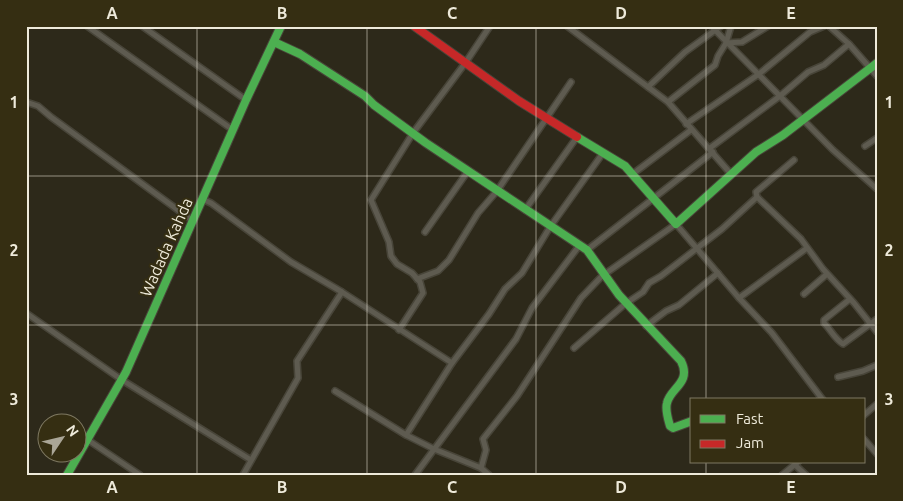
<svg xmlns="http://www.w3.org/2000/svg" width="903" height="501" viewBox="0 0 903 501" font-family="Ubuntu,sans-serif">
<style>
.lines{fill:none;stroke-linecap:round;stroke-linejoin:round}
.street-casing{stroke:#484539;stroke-width:8}
.fast-casing{stroke:#484539;stroke-width:10}
.jam-casing{stroke:#484539;stroke-width:10}
.street{stroke:#5e5b50;stroke-width:5}
.fast{stroke:#4caf50;stroke-width:8}
.jam{stroke:#c62828;stroke-width:8}
.grid{fill:none;stroke:#eeeada;stroke-width:1;stroke-opacity:0.55}
.labels{text-anchor:middle;stroke-width:4;stroke-linejoin:round;paint-order:stroke}
.street-label{font-size:16px;fill:#eeeada;stroke:#352e12}
.neatline{fill:none;stroke:#eeeada;stroke-width:2}
.grid-label{font-size:16px;text-anchor:middle;font-weight:bold;fill:#eeeada}
</style>
<rect width="100%" height="100%" fill="#2d291a"/>
<g class="lines">
<g class="street-casing">
<g id="street">
<path d="M 87,26 L 233,130"/>
<path d="M 142,26 L 246,100"/>
<path d="M 567,26 L 648,87 L 685,52 L 721,26"/>
<path d="M 711,26 L 833,150 L 877,189"/>
<path d="M 829,26 L 849,44 L 877,76"/>
<path d="M 726,43 L 742,42 L 768,26"/>
<path d="M 648,87 L 668,102 L 731,174"/>
<path d="M 26,102 L 38,106 L 51,117 L 193,221"/>
<path d="M 668,102 L 715,65 L 718,56 L 726,43 L 731,26"/>
<path d="M 686,124 L 759,74 L 810,32 L 824,26"/>
<path d="M 865,146 L 877,138"/>
<path d="M 710,148 L 780,96 L 808,72 L 824,65 L 849,44"/>
<path d="M 634,173 L 691,130"/>
<path d="M 757,197 L 801,239 L 823,269 L 854,303 L 877,332"/>
<path d="M 202,199 L 211,203 L 291,262 L 342,292 L 452,363"/>
<path d="M 525,210 L 577,137"/>
<path d="M 425,232 L 468,171"/>
<path d="M 587,250 L 713,152"/>
<path d="M 417,279 L 438,271 L 449,260 L 478,213 L 497,191 L 571,82"/>
<path d="M 804,294 L 827,274"/>
<path d="M 739,298 L 772,333 L 823,400"/>
<path d="M 850,299 L 824,320 L 824,323 C 831,330 834,338 843,344 L 877,319"/>
<path d="M 26,313 L 122,380 L 251,460"/>
<path d="M 646,326 L 666,311 L 679,305 L 718,273"/>
<path d="M 399,330 L 423,293 L 420,282 L 412,273 L 397,264 L 391,256 L 389,242 L 371,200 L 413,133 L 466,62 L 490,26"/>
<path d="M 574,348 L 625,304 L 643,292 L 649,283 L 661,276 L 722,229 L 757,197 L 756,192 L 794,160"/>
<path d="M 838,377 L 863,371 L 877,365"/>
<path d="M 335,391 L 406,435 L 434,449 L 481,468"/>
<path d="M 864,415 L 877,404"/>
<path d="M 406,435 L 452,363 L 489,314 L 505,289 L 522,273 L 550,227 L 603,153"/>
<path d="M 864,439 L 877,454"/>
<path d="M 88,440 L 140,475"/>
<path d="M 795,465 L 806,475"/>
<path d="M 243,475 L 298,378 L 297,361 L 342,292"/>
<path d="M 415,475 L 516,339 L 532,308 L 579,246"/>
<path d="M 489,475 L 481,468 L 486,450 L 483,439 L 517,396 L 581,298 L 602,276 L 676,224 L 739,298 L 807,248"/>
<path d="M 782,475 L 798,462"/>
</g>
</g>
<g class="fast-casing">
<g id="fast">
<path d="M 274,42 L 300,54 L 365,96 L 374,105 L 426,143 L 587,250 L 619,295 L 681,361 C 692,383 670,388 667,403 C 665,410 668,419 670,426 L 673,428 L 692,421"/>
<path d="M 577,137 L 625,166 L 676,224 L 756,152 L 783,135 L 877,63"/>
<path d="M 67,475 L 126,372 L 246,100 L 281,26"/>
</g>
</g>
<g class="jam-casing">
<path id="jam" d="M 414,26 L 519,101 L 577,137"/>
</g>
<use href="#street" class="street"/>
<use href="#fast" class="fast"/>
<use href="#jam" class="jam"/>
</g>
<path class="grid" d="M 197,26 L 197,475M 367,26 L 367,475M 536,26 L 536,475M 706,26 L 706,400M 26,176 L 877,176M 26,325 L 877,325M 706,462 L 706,475"/>
<g class="labels">
<g class="street-label">
<text transform="translate(166 247) rotate(-66)" y="6">Wadada Kahda</text>
</g>
</g>
<rect width="903" height="501" fill="none" stroke="#352e12" stroke-width="55"/>
<rect x="690" y="398" width="175" height="65" fill="#352e12" stroke="#7f7962"/>
<rect x="700" y="415" width="25" height="8" fill="#4caf50" stroke="#7f7962"/>
<text x="736" y="424" font-size="15" fill="#eeeada">Fast</text>
<rect x="700" y="440" width="25" height="8" fill="#c62828" stroke="#7f7962"/>
<text x="736" y="448" font-size="15" fill="#eeeada">Jam</text>
<g transform="translate(62 438) rotate(55)"><circle r="24" fill="#352e12" stroke="#7f7962"/>
<path d="M0-4L9 19L0 12L-9 19Z" fill="#aaa697"/>
<text y="-8" font-size="14" font-weight="bold" text-anchor="middle" fill="#eeeada">N</text>
</g>
<rect x="28" y="28" width="848" height="446" class="neatline"/>
<g class="grid-label">
<text x="112" y="19">A</text>
<text x="282" y="19">B</text>
<text x="452" y="19">C</text>
<text x="621" y="19">D</text>
<text x="791" y="19">E</text>
<text x="14" y="108">1</text>
<text x="889" y="108">1</text>
<text x="14" y="256">2</text>
<text x="889" y="256">2</text>
<text x="14" y="405">3</text>
<text x="889" y="405">3</text>
<text x="112" y="493">A</text>
<text x="282" y="493">B</text>
<text x="452" y="493">C</text>
<text x="621" y="493">D</text>
<text x="791" y="493">E</text>
</g>
</svg>
